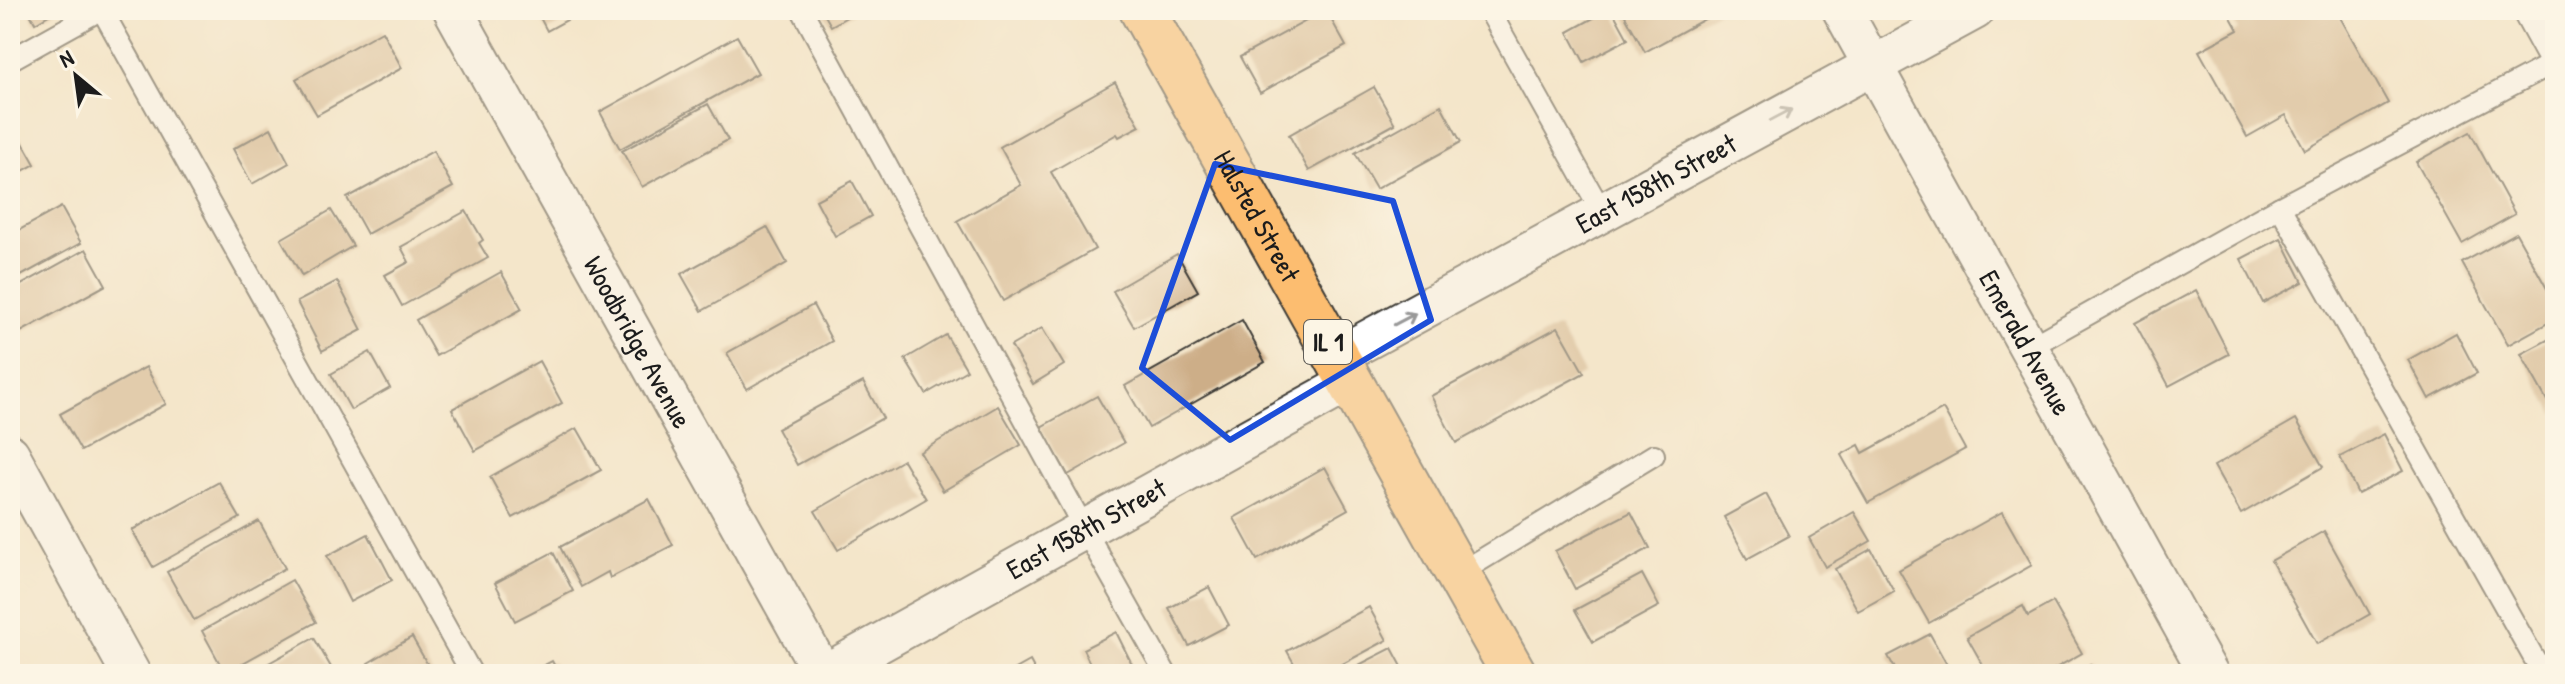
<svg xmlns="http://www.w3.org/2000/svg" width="2565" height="684" viewBox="0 0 2565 684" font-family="'Patrick Hand',sans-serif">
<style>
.building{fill:#cdae88}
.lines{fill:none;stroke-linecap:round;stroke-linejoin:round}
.lane-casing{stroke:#3c3a36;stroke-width:24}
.street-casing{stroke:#3c3a36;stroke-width:42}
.primary-casing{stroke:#3c3a36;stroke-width:48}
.lane{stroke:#fff;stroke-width:20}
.street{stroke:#fff;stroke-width:38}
.primary{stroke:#fcbd6f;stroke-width:44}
.oneway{stroke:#999}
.marked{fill:none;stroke:#1d4ed8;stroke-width:6;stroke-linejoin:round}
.labels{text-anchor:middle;stroke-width:6;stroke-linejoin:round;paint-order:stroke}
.shield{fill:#fcf5e5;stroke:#5f5d58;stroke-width:2}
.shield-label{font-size:26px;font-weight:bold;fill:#1c1c1c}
.street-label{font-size:28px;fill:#1c1c1c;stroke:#fcf5e5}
</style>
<rect width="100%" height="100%" fill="#fcf5e5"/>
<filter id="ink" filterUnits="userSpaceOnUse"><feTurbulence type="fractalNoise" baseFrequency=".0125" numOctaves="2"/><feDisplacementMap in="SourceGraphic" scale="16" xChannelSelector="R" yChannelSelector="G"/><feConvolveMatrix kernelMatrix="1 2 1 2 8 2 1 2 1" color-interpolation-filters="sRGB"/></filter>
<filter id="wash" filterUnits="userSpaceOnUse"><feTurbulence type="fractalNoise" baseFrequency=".006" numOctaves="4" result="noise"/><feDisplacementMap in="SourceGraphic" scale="32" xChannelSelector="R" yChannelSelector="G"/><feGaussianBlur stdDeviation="1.8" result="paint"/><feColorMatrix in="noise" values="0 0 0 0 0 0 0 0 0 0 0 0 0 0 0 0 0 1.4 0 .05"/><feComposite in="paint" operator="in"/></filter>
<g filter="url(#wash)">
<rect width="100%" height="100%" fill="#f4e6ca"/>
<g id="blocks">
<g class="building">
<path d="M 28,10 L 57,10 L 35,23 Z"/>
<path d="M 536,10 L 585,10 L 547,31 Z"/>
<path d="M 822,10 L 859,10 L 831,26 Z"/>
<path d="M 1326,10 L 1346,46 L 1260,93 L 1240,57 Z"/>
<path d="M 1608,10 L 1612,10 L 1628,39 L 1584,62 L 1568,32 Z"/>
<path d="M 1622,10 L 1721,10 L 1645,52 Z"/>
<path d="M 2227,10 L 2336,10 L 2388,103 L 2305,150 L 2286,115 L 2247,137 L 2199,51 L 2238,30 Z"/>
<path d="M 382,31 L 402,68 L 317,115 L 296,79 Z"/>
<path d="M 737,36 L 758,73 L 620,149 L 600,112 Z"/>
<path d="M 1115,82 L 1140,126 L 1119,137 L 1117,134 L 1051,172 L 1095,249 L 1003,301 L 957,221 L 1021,185 L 1000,147 Z"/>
<path d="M 1374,87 L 1395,124 L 1309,171 L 1289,135 Z"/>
<path d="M 708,104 L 728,140 L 642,187 L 622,151 Z"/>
<path d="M 1441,105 L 1461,142 L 1376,189 L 1355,153 Z"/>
<path d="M 14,127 L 35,164 L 10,178 L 10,130 Z"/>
<path d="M 271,128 L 289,163 L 252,184 L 233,149 Z"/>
<path d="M 2470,132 L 2515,214 L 2462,244 L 2416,162 Z"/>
<path d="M 433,151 L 453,187 L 367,234 L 347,198 Z"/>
<path d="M 852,181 L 871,216 L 835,236 L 816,200 Z"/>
<path d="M 61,207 L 81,243 L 10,282 L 10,235 Z"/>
<path d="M 331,210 L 353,246 L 302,276 L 281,239 Z"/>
<path d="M 466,211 L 483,240 L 479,243 L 488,258 L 402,306 L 385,275 L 409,262 L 401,247 Z"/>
<path d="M 767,227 L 787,263 L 702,311 L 681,274 Z"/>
<path d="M 2516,233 L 2555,303 L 2555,319 L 2508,345 L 2462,263 Z"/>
<path d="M 2281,238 L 2303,282 L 2263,303 L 2241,259 Z"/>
<path d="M 86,249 L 106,285 L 21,332 L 10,313 L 10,291 Z"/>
<path d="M 1177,254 L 1198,291 L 1134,327 L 1113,291 Z"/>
<path d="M 501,272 L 522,309 L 436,356 L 416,320 Z"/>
<path d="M 337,281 L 362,330 L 322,351 L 297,302 Z"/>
<path d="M 2196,290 L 2229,354 L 2169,386 L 2135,323 Z"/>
<path d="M 813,305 L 832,341 L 747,389 L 727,353 Z"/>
<path d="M 1242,320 L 1265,362 L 1149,428 L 1125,386 Z"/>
<path d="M 1558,327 L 1584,373 L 1456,443 L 1431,396 Z"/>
<path d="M 1042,328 L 1064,365 L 1033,384 L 1011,346 Z"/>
<path d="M 2456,333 L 2477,373 L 2429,399 L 2408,360 Z"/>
<path d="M 946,335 L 967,370 L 926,394 L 905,359 Z"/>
<path d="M 2555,336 L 2555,415 L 2521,354 Z"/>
<path d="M 370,352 L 390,388 L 351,410 L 331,374 Z"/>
<path d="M 539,361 L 562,403 L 475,451 L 452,409 Z"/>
<path d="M 146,367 L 166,404 L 81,451 L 60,414 Z"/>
<path d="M 863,382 L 883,418 L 797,465 L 777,429 Z"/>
<path d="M 1097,396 L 1124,443 L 1068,475 L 1041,427 Z"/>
<path d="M 998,406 L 1021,445 L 943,491 L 920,452 Z"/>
<path d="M 1943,409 L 1965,449 L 1868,503 L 1841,455 L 1859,445 L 1863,453 Z"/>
<path d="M 2296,419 L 2323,467 L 2241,514 L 2214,466 Z"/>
<path d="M 577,428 L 601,470 L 513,518 L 490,477 Z"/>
<path d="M 2384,434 L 2403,471 L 2358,494 L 2340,457 Z"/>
<path d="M 903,460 L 926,499 L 838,550 L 815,511 Z"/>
<path d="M 1325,467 L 1348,509 L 1257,560 L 1234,518 Z"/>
<path d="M 219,482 L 240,518 L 153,567 L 132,530 Z"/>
<path d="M 1766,494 L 1789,536 L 1747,559 L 1724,517 Z"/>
<path d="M 649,499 L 673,545 L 610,578 L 608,572 L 581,587 L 560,547 Z"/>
<path d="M 1631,512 L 1650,548 L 1575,589 L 1555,551 Z"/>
<path d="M 1854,512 L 1871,541 L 1825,567 L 1809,538 Z"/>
<path d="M 2002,512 L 2032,565 L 1929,623 L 1899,570 Z"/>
<path d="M 259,521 L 285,568 L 194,620 L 167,572 Z"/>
<path d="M 2324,531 L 2370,614 L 2317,644 L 2271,561 Z"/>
<path d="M 368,534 L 392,580 L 350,602 L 327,556 Z"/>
<path d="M 1871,549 L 1894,591 L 1858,611 L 1835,569 Z"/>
<path d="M 553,552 L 573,591 L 515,621 L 495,583 Z"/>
<path d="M 1642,574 L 1659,606 L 1593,642 L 1575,610 Z"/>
<path d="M 292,580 L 316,622 L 225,673 L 202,631 Z"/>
<path d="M 1209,587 L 1229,625 L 1189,646 L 1169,608 Z"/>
<path d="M 2053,602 L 2082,653 L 2045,674 L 1988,674 L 1967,637 L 2023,606 L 2028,616 Z"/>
<path d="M 1369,607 L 1387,640 L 1324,674 L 1300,674 L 1287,651 Z"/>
<path d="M 1116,632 L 1132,664 L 1112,674 L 1095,674 L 1083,649 Z"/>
<path d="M 1930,634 L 1952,674 L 1898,674 L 1888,656 Z"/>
<path d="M 412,637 L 433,674 L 374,674 L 368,663 Z"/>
<path d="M 314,638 L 335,674 L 249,674 Z"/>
<path d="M 1392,648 L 1406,674 L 1351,674 L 1349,670 Z"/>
<path d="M 552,661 L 559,674 L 527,674 Z"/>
<path d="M 1030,661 L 1037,674 L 1007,674 Z"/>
<path d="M 2090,664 L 2095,674 L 2071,674 Z"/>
</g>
</g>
</g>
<g filter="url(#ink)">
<use href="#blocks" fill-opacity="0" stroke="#3c3a36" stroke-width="2"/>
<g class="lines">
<g class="lane-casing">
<g id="lane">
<path d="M 102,10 L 472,674"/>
<path d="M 802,10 L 1085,530 L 1166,674"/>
<path d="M 1489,10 L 1602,212"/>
<path d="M 10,60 L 100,10"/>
<path d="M 2280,207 L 2543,674"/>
<path d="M 2028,348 L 2280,207 L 2555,62"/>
<path d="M 1458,574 L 1654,455"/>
</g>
</g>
<g class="street-casing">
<g id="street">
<path id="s1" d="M 453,10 L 823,674"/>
<path id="s2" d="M 1842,10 L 2209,674"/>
<path d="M 2532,10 L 2555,52"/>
<path id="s3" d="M 1336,357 L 1975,10"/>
<path d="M 10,454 L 131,674"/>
<path id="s4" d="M 824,674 L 1350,382"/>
</g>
</g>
<g class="primary-casing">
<g id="primary">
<path id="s5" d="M 1142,10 L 1514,674"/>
</g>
</g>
<use href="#lane" class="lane"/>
<use href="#street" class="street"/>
<use href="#primary" class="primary"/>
</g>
<defs><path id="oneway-shaft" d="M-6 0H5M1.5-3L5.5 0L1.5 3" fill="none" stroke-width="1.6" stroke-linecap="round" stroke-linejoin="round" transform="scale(2)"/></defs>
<g class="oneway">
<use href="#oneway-shaft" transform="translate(1781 115) rotate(-28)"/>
<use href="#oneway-shaft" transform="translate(1405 319) rotate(-28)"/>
</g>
</g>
<path d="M0 0H2565V684H0ZM 1215,164 L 1393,201 L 1431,320 L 1230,440 L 1142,368 Z" fill="#f4e6ca" fill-opacity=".55" fill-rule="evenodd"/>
<path class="marked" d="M 1215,164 L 1393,201 L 1431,320 L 1230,440 L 1142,368 Z"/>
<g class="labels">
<rect class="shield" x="1304" y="320" width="48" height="44" rx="6"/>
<g class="shield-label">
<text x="1328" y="351">IL 1</text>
</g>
<g class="street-label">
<text dy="10" stroke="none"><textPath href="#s3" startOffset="364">East 158th Street</textPath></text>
<text dy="10" stroke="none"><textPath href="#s5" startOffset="236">Halsted Street</textPath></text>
<text dy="10" stroke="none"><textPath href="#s1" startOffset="380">Woodbridge Avenue</textPath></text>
<text dy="10" stroke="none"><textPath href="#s2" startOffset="380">Emerald Avenue</textPath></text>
<text dy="10" stroke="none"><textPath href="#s4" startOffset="300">East 158th Street</textPath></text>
</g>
</g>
<rect width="2565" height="684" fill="none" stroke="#fcf5e5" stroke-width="40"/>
<g transform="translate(76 76) rotate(331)" stroke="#fcf5e5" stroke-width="6" paint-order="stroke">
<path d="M0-6L14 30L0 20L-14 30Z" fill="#1c1c1c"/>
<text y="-12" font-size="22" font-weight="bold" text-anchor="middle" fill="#1c1c1c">N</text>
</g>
</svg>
